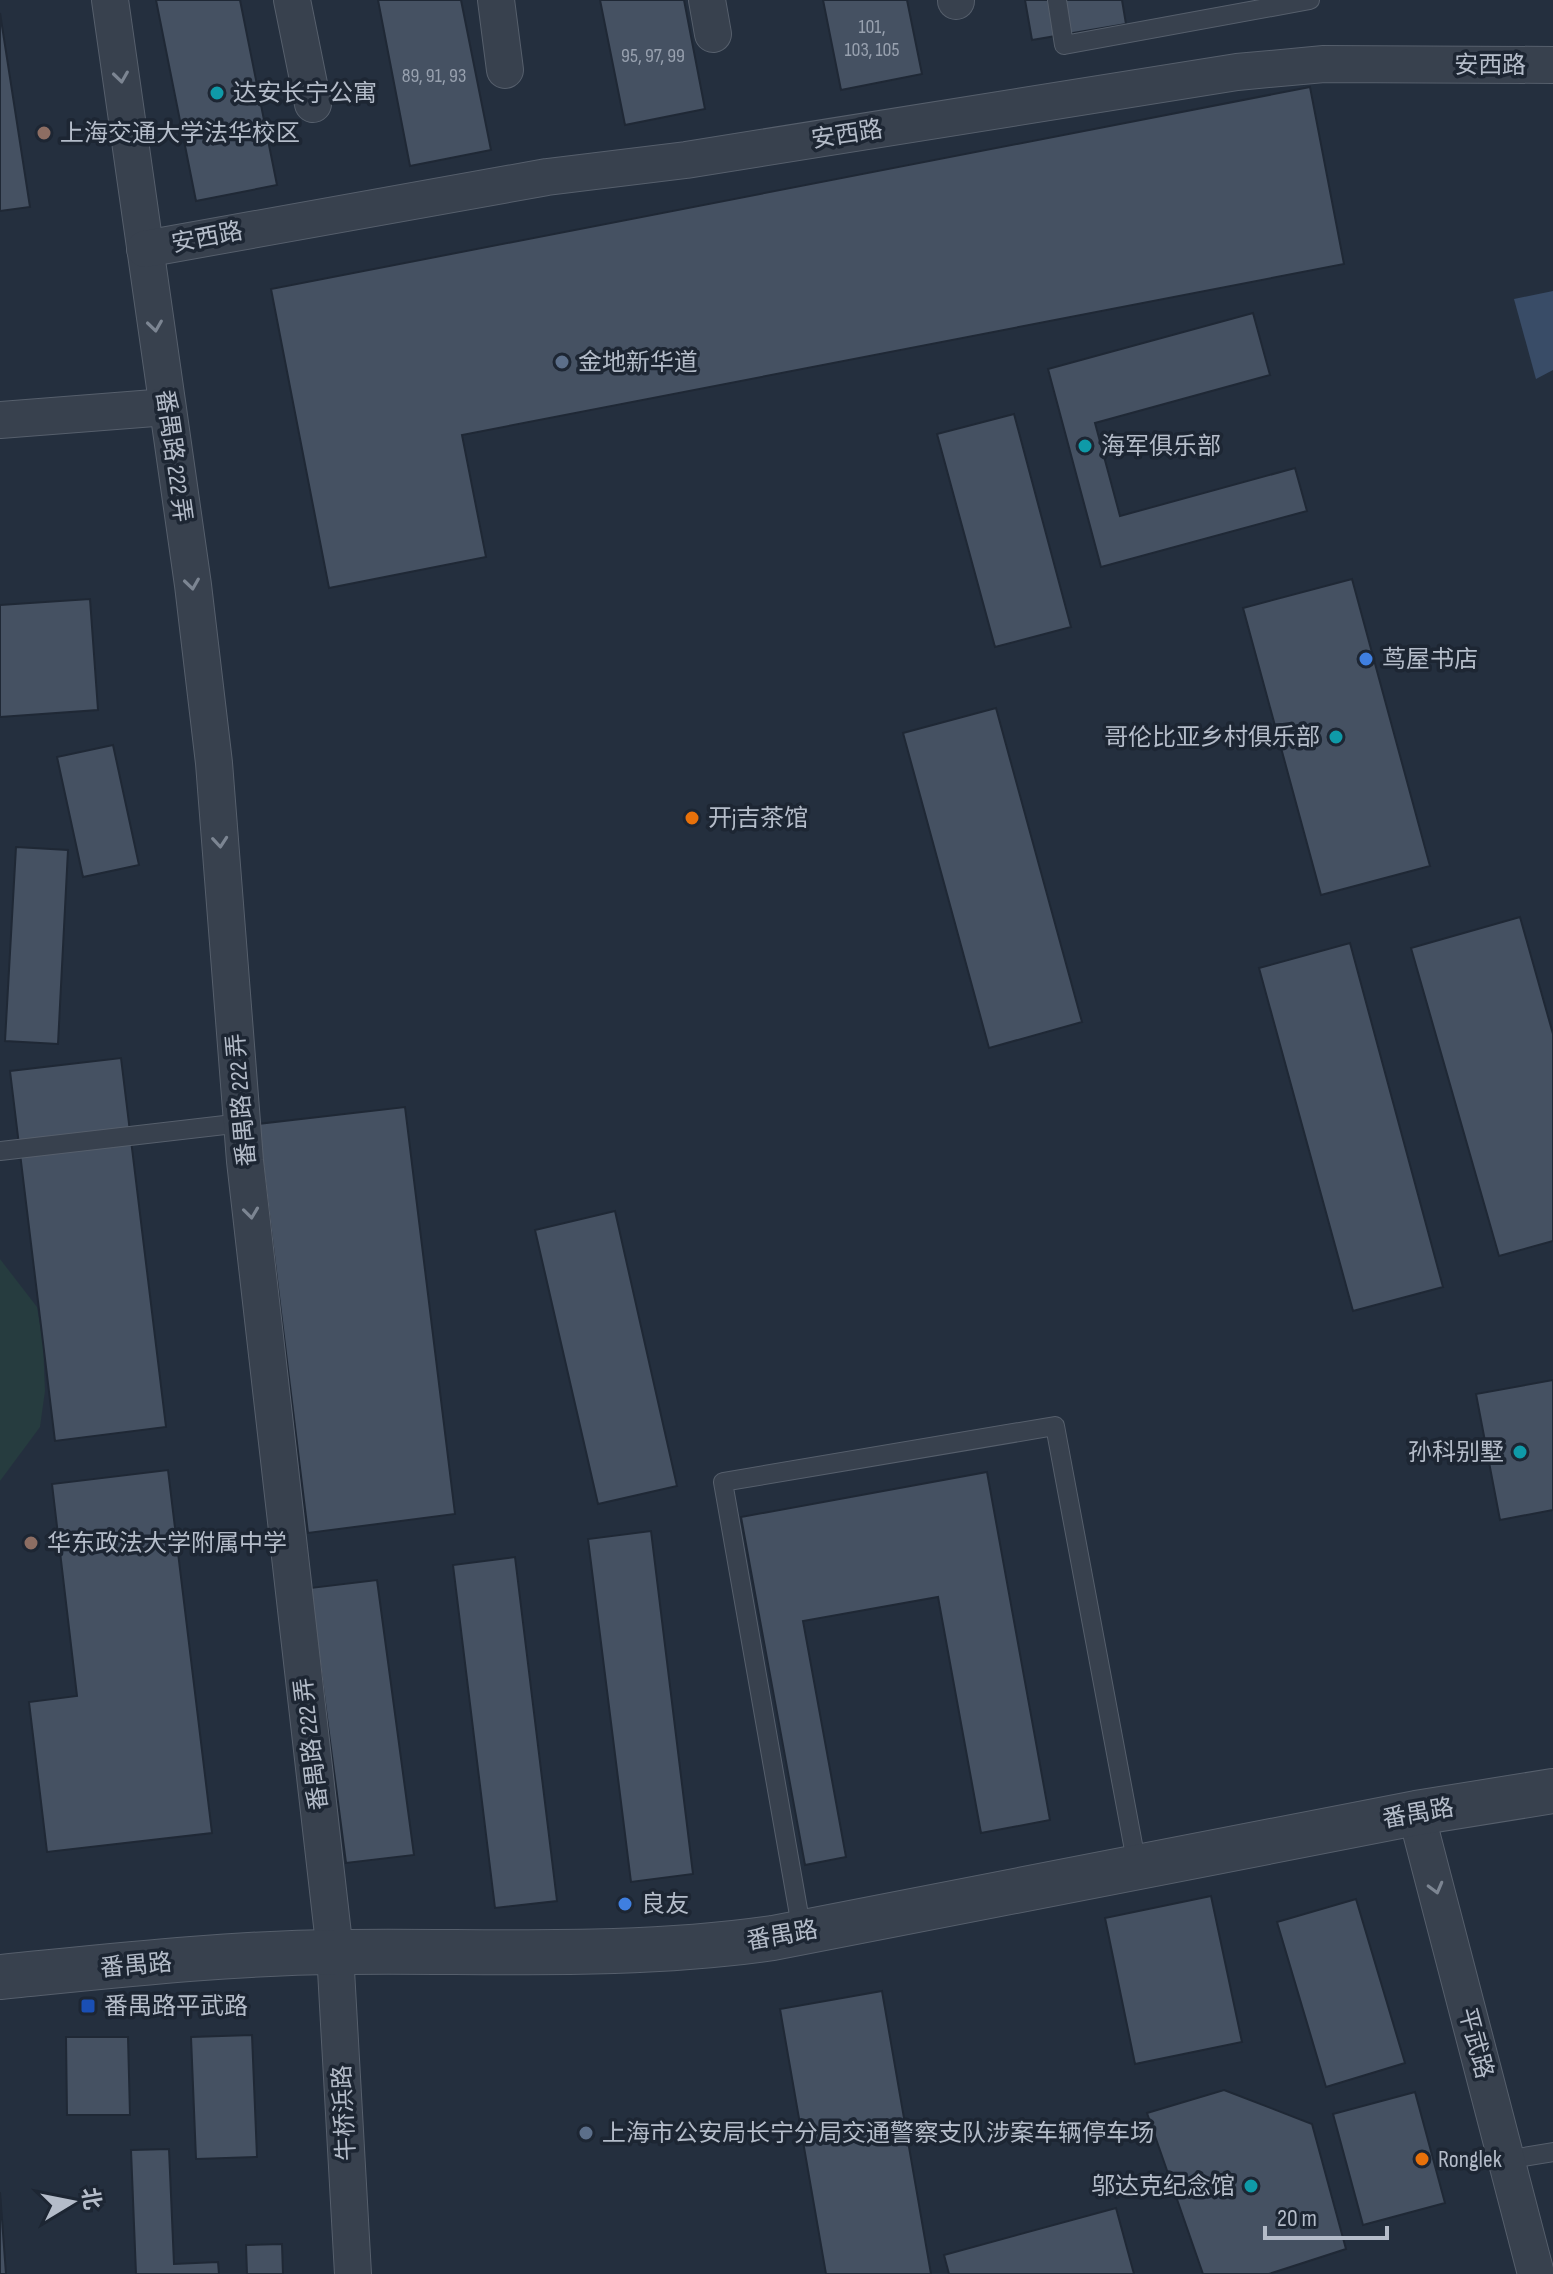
<svg xmlns="http://www.w3.org/2000/svg" width="1553" height="2274" viewBox="0 0 1553 2274" font-family="'Sofia Sans Condensed','Noto Sans SC',sans-serif">
<style>
.green{fill:#263c3f}
.water{fill:#394c67}
.building{fill:#455162;stroke:#1f2835;stroke-width:2}
.lines{fill:none;stroke-linecap:round;stroke-linejoin:round}
.service-casing{stroke:#565f6c;stroke-width:20}
.minor-casing{stroke:#565f6c;stroke-width:38}
.tertiary-casing{stroke:#565f6c;stroke-width:46}
.service{stroke:#38414e;stroke-width:18}
.minor{stroke:#38414e;stroke-width:36}
.tertiary{stroke:#38414e;stroke-width:44}
.oneway{stroke:#7c8592}
.culture-dot{fill:#0f9aa8;stroke:#1d2633;stroke-width:3}
.education-dot{fill:#8d6e63;stroke:#1d2633;stroke-width:3}
.service-dot{fill:#5c6f8a;stroke:#1d2633;stroke-width:3}
.shop-dot{fill:#3f7fe0;stroke:#1d2633;stroke-width:3}
.food-dot{fill:#e8710a;stroke:#1d2633;stroke-width:3}
.transit-dot{fill:#1a4fb4;stroke:#1d2633;stroke-width:3}
.labels{text-anchor:middle;stroke-width:7;stroke-linejoin:round;paint-order:stroke}
.number-label{font-size:20px;fill:#98a1af}
.street-label{font-size:24px;fill:#b4bcc9;stroke:#1d2633}
.poi-label{font-size:24px;fill:#b4bcc9;stroke:#1d2633;text-anchor:start}
</style>
<rect width="100%" height="100%" fill="#242f3e"/>
<path class="green" d="M 0,1259 L 37,1307 L 43,1342 L 45,1391 L 40,1427 L 0,1481 Z"/>
<path class="water" d="M 1553,291 L 1553,370 L 1536,379 L 1514,299 Z"/>
<g class="building">
<path d="M 156,0 L 240,0 L 277,185 L 196,201 Z"/>
<path d="M 378,0 L 461,0 L 491,150 L 410,166 Z"/>
<path d="M 600,0 L 684,0 L 705,109 L 625,125 Z"/>
<path d="M 823,0 L 907,0 L 922,74 L 841,90 Z"/>
<path d="M 1025,0 L 1122,0 L 1126,24 L 1032,40 Z"/>
<path d="M 0,13 L 30,207 L 0,211 Z"/>
<path d="M 1310,87 L 1344,264 L 462,435 L 486,557 L 329,588 L 271,289 Z"/>
<path d="M 1253,313 L 1270,375 L 1095,423 L 1120,516 L 1295,468 L 1307,511 L 1101,567 L 1048,369 Z"/>
<path d="M 1014,414 L 1071,627 L 995,647 L 937,434 Z"/>
<path d="M 1352,579 L 1430,866 L 1321,895 L 1243,608 Z"/>
<path d="M 90,599 L 98,710 L 0,717 L 0,605 Z"/>
<path d="M 996,708 L 1082,1022 L 989,1048 L 903,733 Z"/>
<path d="M 113,745 L 139,865 L 83,877 L 57,757 Z"/>
<path d="M 16,847 L 68,850 L 58,1044 L 5,1041 Z"/>
<path d="M 1520,917 L 1553,1034 L 1553,1241 L 1499,1256 L 1411,948 Z"/>
<path d="M 1350,943 L 1443,1287 L 1353,1311 L 1259,968 Z"/>
<path d="M 121,1058 L 166,1427 L 55,1441 L 10,1071 Z"/>
<path d="M 405,1107 L 455,1514 L 308,1533 L 258,1124 Z"/>
<path d="M 615,1211 L 677,1486 L 598,1504 L 535,1230 Z"/>
<path d="M 1553,1380 L 1553,1510 L 1500,1520 L 1476,1394 Z"/>
<path d="M 168,1470 L 212,1833 L 47,1852 L 29,1702 L 77,1696 L 52,1484 Z"/>
<path d="M 987,1472 L 1050,1820 L 981,1833 L 938,1597 L 803,1621 L 846,1857 L 805,1865 L 741,1517 Z"/>
<path d="M 651,1531 L 693,1874 L 631,1882 L 588,1539 Z"/>
<path d="M 515,1557 L 557,1901 L 495,1908 L 453,1565 Z"/>
<path d="M 377,1580 L 414,1855 L 346,1863 L 310,1588 Z"/>
<path d="M 1211,1896 L 1242,2042 L 1135,2064 L 1105,1918 Z"/>
<path d="M 1356,1899 L 1405,2063 L 1326,2087 L 1277,1922 Z"/>
<path d="M 882,1991 L 931,2274 L 826,2274 L 780,2009 Z"/>
<path d="M 252,2035 L 257,2157 L 196,2159 L 191,2037 Z"/>
<path d="M 66,2037 L 128,2037 L 130,2115 L 67,2115 Z"/>
<path d="M 1224,2090 L 1312,2124 L 1346,2249 L 1269,2274 L 1203,2274 L 1147,2113 Z"/>
<path d="M 1415,2092 L 1445,2203 L 1363,2225 L 1333,2114 Z"/>
<path d="M 169,2149 L 174,2264 L 218,2262 L 219,2274 L 136,2274 L 131,2150 Z"/>
<path d="M 0,2192 L 6,2274 L 0,2274 Z"/>
<path d="M 1116,2208 L 1134,2274 L 949,2274 L 944,2255 Z"/>
<path d="M 282,2244 L 283,2274 L 247,2274 L 246,2245 Z"/>
</g>
<g class="lines">
<g class="service-casing">
<g id="service">
<path d="M 1057,0 L 1064,45 L 1310,0"/>
<path d="M 0,1151 L 242,1123"/>
<path d="M 802,1932 L 723,1482 L 1055,1426 L 1137,1866"/>
<path d="M 1506,2160 L 1553,2152"/>
</g>
</g>
<g class="minor-casing">
<g id="minor">
<path d="M 110,0 L 193,585 L 214,763 L 245,1161 L 335,1952 L 353,2274"/>
<path d="M 292,0 L 313,104"/>
<path d="M 496,0 L 505,70"/>
<path d="M 707,0 L 713,34"/>
<path d="M 956,0 L 956,1"/>
<path d="M 145,249 L 547,177 L 686,160 L 1237,72 L 1324,64 L 1553,65"/>
<path d="M 0,420 L 167,407"/>
<path d="M 1416,1813 L 1536,2274"/>
</g>
</g>
<g class="tertiary-casing">
<path id="tertiary" d="M 0,1977 C 112,1966 225,1953 338,1952 C 483,1950 628,1959 773,1938 L 1416,1813 L 1553,1791"/>
</g>
<use href="#service" class="service"/>
<use href="#minor" class="minor"/>
<use href="#tertiary" class="tertiary"/>
</g>
<defs><path id="oneway-chevron" d="M-2-3.5L2.5 0L-2 3.5" fill="none" stroke-width="1.6" stroke-linecap="round" stroke-linejoin="round" transform="scale(2)"/></defs>
<g class="oneway">
<use href="#oneway-chevron" transform="translate(121 77) rotate(82)"/>
<use href="#oneway-chevron" transform="translate(155 326) rotate(82)"/>
<use href="#oneway-chevron" transform="translate(192 584) rotate(82)"/>
<use href="#oneway-chevron" transform="translate(220 842) rotate(85)"/>
<use href="#oneway-chevron" transform="translate(251 1213) rotate(83)"/>
<use href="#oneway-chevron" transform="translate(1436 1888) rotate(75)"/>
</g>
<g class="culture-dot">
<circle cx="217" cy="93" r="8"/>
<circle cx="1085" cy="446" r="8"/>
<circle cx="1336" cy="737" r="8"/>
<circle cx="1520" cy="1452" r="8"/>
<circle cx="1251" cy="2186" r="8"/>
</g>
<g class="education-dot">
<circle cx="44" cy="133" r="8"/>
<circle cx="31" cy="1543" r="8"/>
</g>
<g class="service-dot">
<circle cx="562" cy="362" r="8"/>
<circle cx="586" cy="2133" r="8"/>
</g>
<g class="shop-dot">
<circle cx="1366" cy="659" r="8"/>
<circle cx="625" cy="1904" r="8"/>
</g>
<g class="food-dot">
<circle cx="692" cy="818" r="8"/>
<circle cx="1422" cy="2159" r="8"/>
</g>
<rect class="transit-dot" x="80" y="1998" width="16" height="16" rx="4"/>
<g class="labels">
<g class="number-label">
<text x="872" y="33">101,<tspan x="872" dy="23">103, 105</tspan></text>
<text x="653" y="62">95, 97, 99</text>
<text x="434" y="82">89, 91, 93</text>
</g>
<g class="street-label">
<text x="1490" y="73">安西路</text>
<text transform="translate(847 134) rotate(-9)" y="8">安西路</text>
<text transform="translate(207 237) rotate(-11)" y="8">安西路</text>
<text transform="translate(174 456) rotate(82)" y="8">番禺路 222 弄</text>
<text transform="translate(241 1100) rotate(-95)" y="8">番禺路 222 弄</text>
<text transform="translate(311 1744) rotate(-97)" y="8">番禺路 222 弄</text>
<text transform="translate(1418 1813) rotate(-10)" y="8">番禺路</text>
<text transform="translate(782 1935) rotate(-10)" y="8">番禺路</text>
<text transform="translate(136 1965) rotate(-5)" y="8">番禺路</text>
<text transform="translate(1476 2043) rotate(75)" y="8">平武路</text>
<text transform="translate(344 2113) rotate(-93)" y="8">牛桥浜路</text>
</g>
<g class="poi-label">
<text x="233" y="101">达安长宁公寓</text>
<text x="60" y="141">上海交通大学法华校区</text>
<text x="578" y="370">金地新华道</text>
<text x="1101" y="454">海军俱乐部</text>
<text x="1382" y="667">茑屋书店</text>
<text x="1320" y="745" text-anchor="end">哥伦比亚乡村俱乐部</text>
<text x="708" y="826">开j吉茶馆</text>
<text x="1504" y="1460" text-anchor="end">孙科别墅</text>
<text x="47" y="1551">华东政法大学附属中学</text>
<text x="641" y="1912">良友</text>
<text x="104" y="2014">番禺路平武路</text>
<text x="602" y="2141">上海市公安局长宁分局交通警察支队涉案车辆停车场</text>
<text x="1438" y="2167">Ronglek</text>
<text x="1235" y="2194" text-anchor="end">邬达克纪念馆</text>
</g>
</g>
<g transform="translate(72 2202) rotate(80)" stroke="#1d2633" stroke-width="6" paint-order="stroke">
<path d="M0-6L14 30L0 20L-14 30Z" fill="#b4bcc9"/>
<text y="-12" font-size="22" font-weight="bold" text-anchor="middle" fill="#b4bcc9">北</text>
</g>
<path d="M1265 2226v12h122v-12" fill="none" stroke="#b4bcc9" stroke-width="4"/>
<text x="1277" y="2226" font-size="24" fill="#b4bcc9" stroke="#1d2633" stroke-width="6" paint-order="stroke">20 m</text>
</svg>
